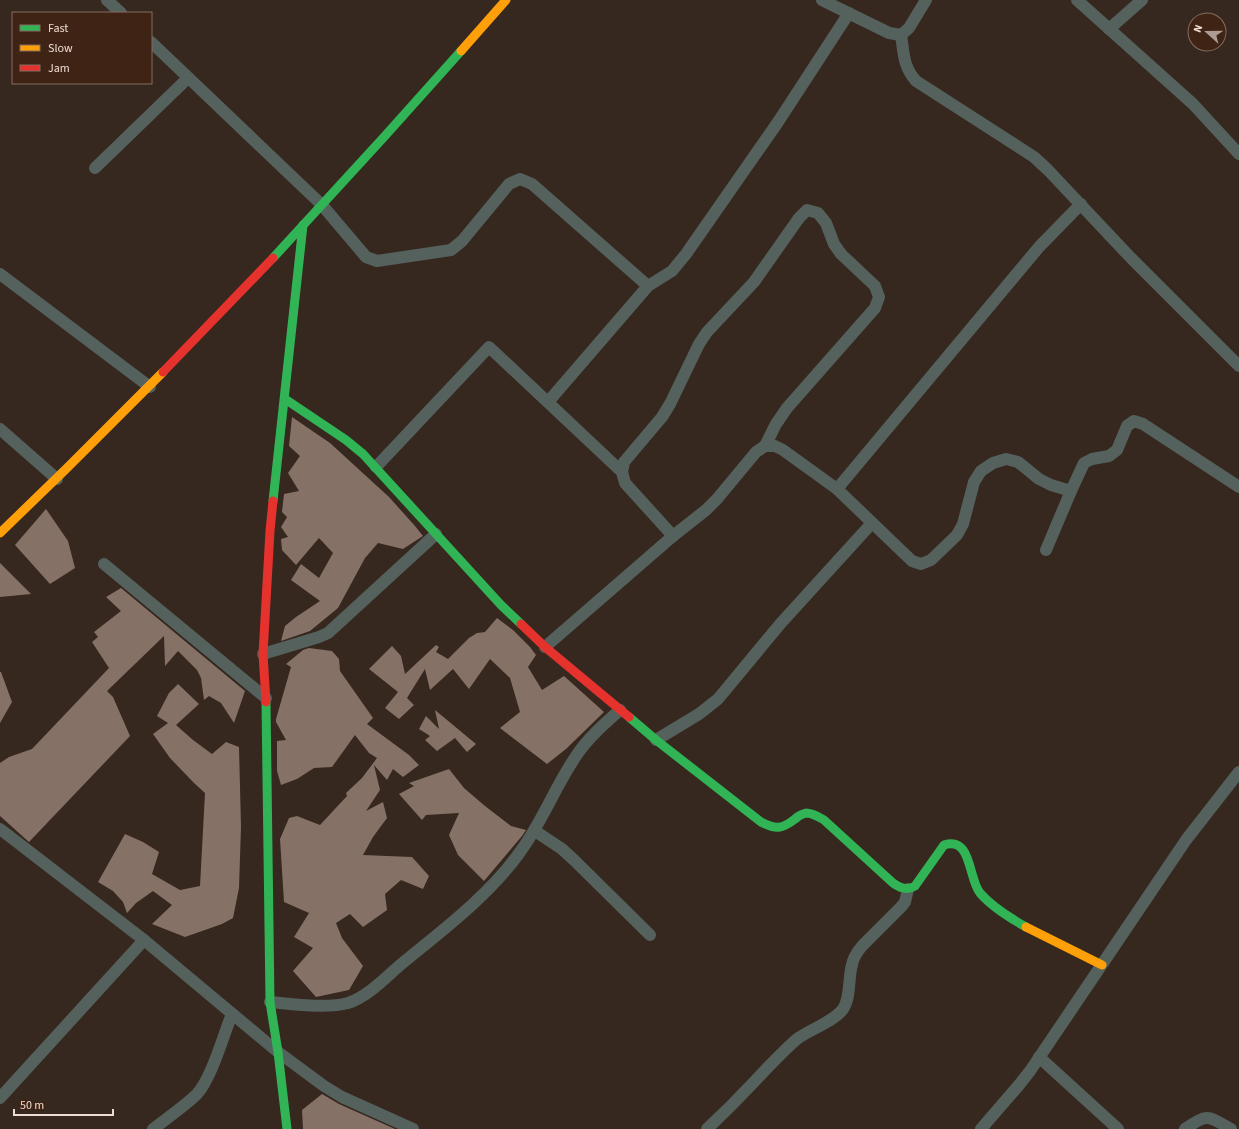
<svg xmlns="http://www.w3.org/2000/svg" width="1239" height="1129" viewBox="0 0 1239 1129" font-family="'Source Sans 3',sans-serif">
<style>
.building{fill:#867166}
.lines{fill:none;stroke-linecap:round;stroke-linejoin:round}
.street{stroke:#54615d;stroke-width:12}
.fast{stroke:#30b455;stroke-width:9}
.slow{stroke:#ff9f0a;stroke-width:9}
.jam{stroke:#e5322d;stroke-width:9}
</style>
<rect width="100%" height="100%" fill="#36271f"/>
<g class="building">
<path d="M 292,417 L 330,443 L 389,497 L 415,526 L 423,536 L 403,549 L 378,543 L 365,558 L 338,608 L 310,631 L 281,641 L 285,626 L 296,617 L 320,601 L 291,580 L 301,564 L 319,578 L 333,553 L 319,538 L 296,565 L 282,550 L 281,539 L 288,537 L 281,527 L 287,517 L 282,512 L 284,494 L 299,491 L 288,473 L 300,456 L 289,446 Z"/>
<path d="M 46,509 L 68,541 L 75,568 L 50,584 L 15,545 Z"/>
<path d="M 0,563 L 31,594 L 0,597 Z"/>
<path d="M 121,588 L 245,691 L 234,723 L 221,703 L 209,696 L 204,700 L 201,678 L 197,670 L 178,651 L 165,666 L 164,636 L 107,691 L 113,697 L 130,736 L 29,842 L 0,816 L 0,763 L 9,757 L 32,749 L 109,668 L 92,642 L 98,637 L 94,632 L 121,611 L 106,597 Z"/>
<path d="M 497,618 L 513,630 L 530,647 L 536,655 L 528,667 L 542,690 L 564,676 L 604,712 L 566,749 L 547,764 L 500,728 L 520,712 L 510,678 L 490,659 L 469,689 L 453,669 L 430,690 L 425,669 L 407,698 L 414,705 L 399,719 L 385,708 L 398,692 L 369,669 L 392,646 L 401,656 L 405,674 L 436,645 L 439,647 L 436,652 L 448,659 L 469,638 L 477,633 L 485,632 Z"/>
<path d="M 309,648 L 332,651 L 339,659 L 340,671 L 373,718 L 367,724 L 409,755 L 419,765 L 403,777 L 393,769 L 387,780 L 374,765 L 380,790 L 366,811 L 383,802 L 387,818 L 373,837 L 363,855 L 412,857 L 429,876 L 423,889 L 401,880 L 385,894 L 387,910 L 363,927 L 350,914 L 336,923 L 342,938 L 363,966 L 349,990 L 316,997 L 293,971 L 313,948 L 294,937 L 309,913 L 284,902 L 280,839 L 289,818 L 297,816 L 320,825 L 347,796 L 346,793 L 362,778 L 377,758 L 369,753 L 355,735 L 332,767 L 314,768 L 297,779 L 281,785 L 277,771 L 277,741 L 286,740 L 276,722 L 276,719 L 291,667 L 286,664 L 303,650 Z"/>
<path d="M 0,672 L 1,672 L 12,702 L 0,723 Z"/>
<path d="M 178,684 L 199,704 L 176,725 L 193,740 L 212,754 L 226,742 L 239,747 L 241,827 L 239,888 L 233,918 L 222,924 L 185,937 L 152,924 L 172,905 L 153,891 L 136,903 L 127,913 L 123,902 L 113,891 L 98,882 L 125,834 L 143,842 L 159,852 L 152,874 L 180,890 L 200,886 L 205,793 L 194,783 L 170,758 L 153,734 L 168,723 L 157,716 L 169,693 Z"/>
<path d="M 435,710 L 476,744 L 467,752 L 455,738 L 437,751 L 425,740 L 430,736 L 419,729 L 426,716 L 439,729 Z"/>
<path d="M 449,769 L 464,788 L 485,806 L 511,826 L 526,830 L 522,836 L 484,881 L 458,855 L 449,835 L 459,813 L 426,815 L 422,820 L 399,794 L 414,786 L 409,783 Z"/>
<path d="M 322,1094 L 339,1104 L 395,1129 L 303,1129 L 302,1110 Z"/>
</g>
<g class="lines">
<g class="street">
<path d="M 107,0 L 121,13"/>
<path d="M 822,0 L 889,33 L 901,35 L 909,28 L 926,0"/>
<path d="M 1077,0 L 1193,104 L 1239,154"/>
<path d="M 1109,29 L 1142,0"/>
<path d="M 901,35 C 904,54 903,66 916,81 L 1034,157 L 1048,170 L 1131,258 L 1239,366"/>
<path d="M 151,42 L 322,205 L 366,257 L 377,261 L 451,250 L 462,241 L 509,184 L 520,179 L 532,184 L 648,286"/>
<path d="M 95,168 L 188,78"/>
<path d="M 0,274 L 150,387"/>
<path d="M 548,402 L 648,286 L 672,271 L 686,254 L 778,122 L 849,13"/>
<path d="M 0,429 L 57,479"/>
<path d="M 376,467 L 489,347 L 622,472"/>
<path d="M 837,489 L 1039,247 L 1081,204"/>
<path d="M 673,536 L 625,483 L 622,472 L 624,462 L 662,417 L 670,404 L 699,344 L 707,332 L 754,282 L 799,218 L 807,210 L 818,213 L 826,223 L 834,244 L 841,254 L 875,286 L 879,297 L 875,308 L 787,408 L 776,424 L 765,446"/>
<path d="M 1046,550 L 1071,491 L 1084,463 L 1092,459 L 1109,456 L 1117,450 L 1127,426 L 1134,421 L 1143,424 L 1239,487"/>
<path d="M 104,564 L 266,698"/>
<path d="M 545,647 L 673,536 L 706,510 L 717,499 L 756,452 L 765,446 L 775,446 L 783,450 L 837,489 L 912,561 L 921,564 L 931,560 L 957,535 L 963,524 L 974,482 L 981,471 L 993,463 L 1006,459 L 1018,462 L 1039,479 L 1051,485 L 1071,491"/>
<path d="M 263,654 L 319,637 L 328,633 L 436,534"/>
<path d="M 656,740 L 699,714 L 718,699 L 781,623 L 872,523"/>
<path d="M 0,829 L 144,940 L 278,1052 L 324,1086 L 342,1097 L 413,1129"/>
<path d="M 535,831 L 562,849 L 574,860 L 650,935"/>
<path d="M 270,1002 C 293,1004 326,1009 348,1003 C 367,997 384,979 399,966 C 440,932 489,896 520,852 C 542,822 555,787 576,756 C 588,738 604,724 620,710"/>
<path d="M 1039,1057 L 1118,1129"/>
<path d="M 0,1098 L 144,940"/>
<path d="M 153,1129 C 166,1119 186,1105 197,1094 C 212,1077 223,1036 232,1014"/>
<path d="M 707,1129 C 723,1114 739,1098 754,1082 C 768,1067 782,1052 797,1039 C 810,1029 834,1022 843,1009 C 851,998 848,978 852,965 C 853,958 857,952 862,946 L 902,906 L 905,902 L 908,889"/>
<path d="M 981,1129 L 1019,1085 L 1030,1071 L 1186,840 L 1239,772"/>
<path d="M 1185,1129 C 1208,1113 1208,1116 1231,1129"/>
</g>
<g class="fast">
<path d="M 273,258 L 384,137 L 461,51"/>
<path d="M 285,399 L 346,440 L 363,454 L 501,605 L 521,624"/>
<path d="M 273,501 L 303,225"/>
<path d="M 266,702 L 270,1002 L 278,1052 L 287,1129"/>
<path d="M 629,717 L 656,740 L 761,822 C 776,830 782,829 795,819 C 798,816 802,814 806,813 C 813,813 819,817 824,820 L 893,883 C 900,888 907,891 915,886 L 944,845 C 972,836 968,878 980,893 C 992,907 1010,918 1026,927"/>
</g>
<g class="slow">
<path d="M 461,51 L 506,0"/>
<path d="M 0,533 L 66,469 L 163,372"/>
<path d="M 1026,927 L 1102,965"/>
</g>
<g class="jam">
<path d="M 163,372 L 273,258"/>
<path d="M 521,624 L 545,647 L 629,717"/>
<path d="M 266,702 L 263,654 L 270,531 L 273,501"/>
</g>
</g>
<rect x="12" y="12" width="140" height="72" fill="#3f2416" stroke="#856d61"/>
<rect x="20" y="25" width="20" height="6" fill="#30b455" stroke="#856d61"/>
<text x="48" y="32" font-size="12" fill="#eddbd1">Fast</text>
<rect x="20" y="45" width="20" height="6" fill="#ff9f0a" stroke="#856d61"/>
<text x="48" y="52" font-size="12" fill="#eddbd1">Slow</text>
<rect x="20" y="65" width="20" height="6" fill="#e5322d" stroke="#856d61"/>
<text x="48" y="72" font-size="12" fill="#eddbd1">Jam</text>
<g transform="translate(1207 32) rotate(291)"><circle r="19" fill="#3f2416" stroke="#856d61"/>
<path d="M0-3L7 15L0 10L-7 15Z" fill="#ad9c93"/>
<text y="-6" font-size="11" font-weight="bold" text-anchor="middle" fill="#eddbd1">N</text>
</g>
<path d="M14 1109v6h99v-6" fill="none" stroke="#eddbd1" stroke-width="2"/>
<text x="20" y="1109" font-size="12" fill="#eddbd1" stroke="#3f2416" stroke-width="3" paint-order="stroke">50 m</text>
</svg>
